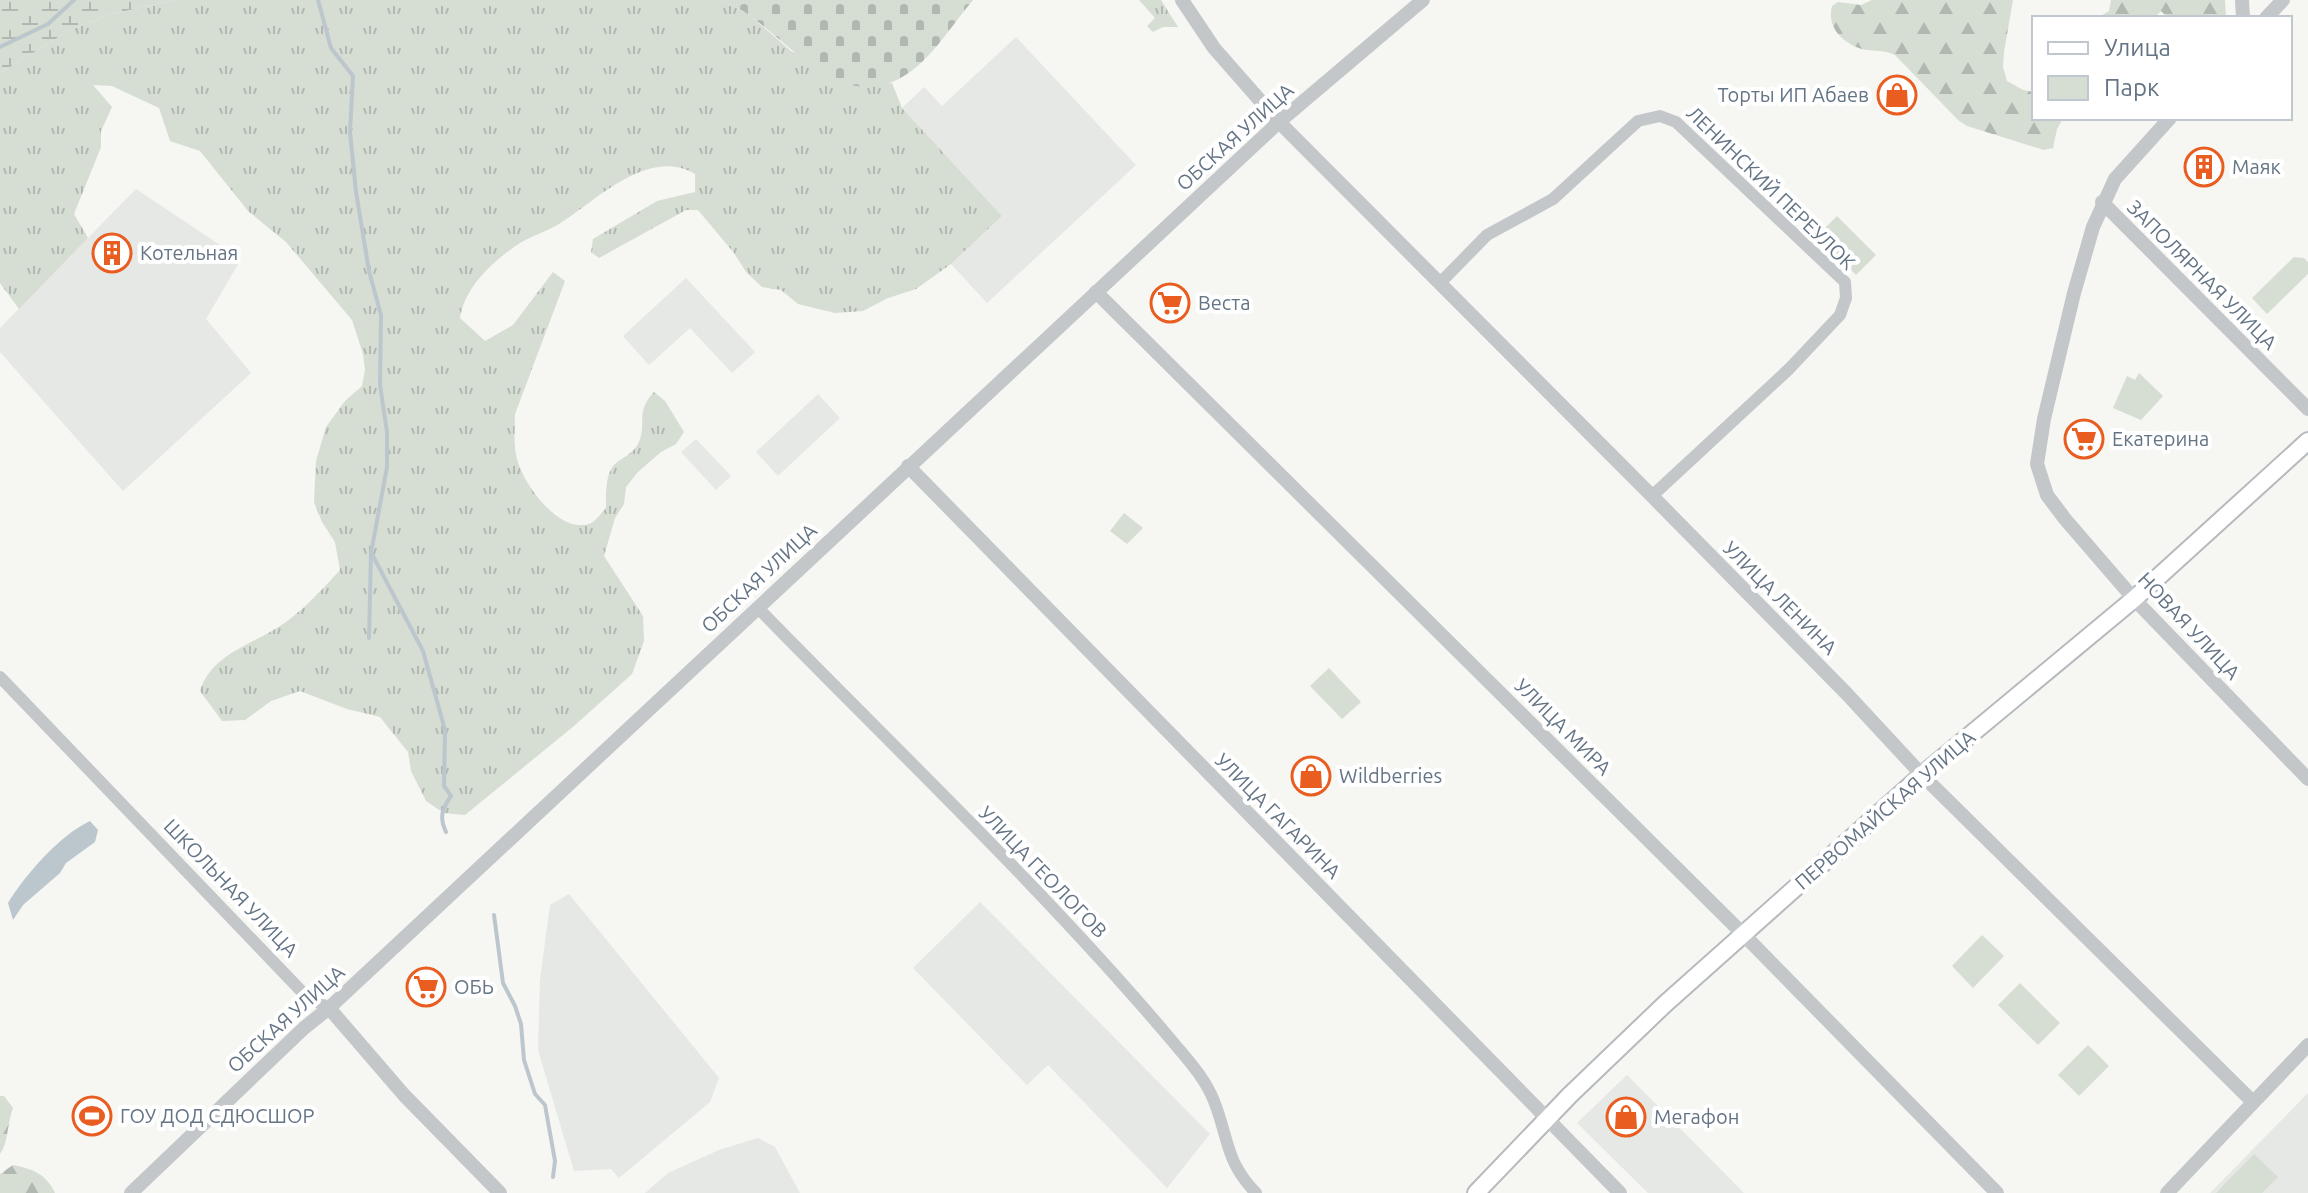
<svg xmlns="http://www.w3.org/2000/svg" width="2308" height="1193" viewBox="0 0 2308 1193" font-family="Ubuntu,sans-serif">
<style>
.built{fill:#e6e8e6}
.grass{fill:url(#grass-tufts)}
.forest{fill:url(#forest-firs)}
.wetland{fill:url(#wetland-marsh)}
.cemetery{fill:url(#cemetery-stones)}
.park{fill:#d6ddd3}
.water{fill:#bcc7cd}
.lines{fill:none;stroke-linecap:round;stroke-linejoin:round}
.stream{stroke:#bcc7cd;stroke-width:4}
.secondary-casing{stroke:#b5babf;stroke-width:20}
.minor{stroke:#c3c7ca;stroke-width:12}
.tertiary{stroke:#c3c7ca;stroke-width:14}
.secondary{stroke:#fff;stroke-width:16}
.labels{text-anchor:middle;stroke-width:8;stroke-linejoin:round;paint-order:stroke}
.poi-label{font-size:20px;fill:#647485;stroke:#fff;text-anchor:start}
.street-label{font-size:20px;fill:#647485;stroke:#fff}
</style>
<defs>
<pattern id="grass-tufts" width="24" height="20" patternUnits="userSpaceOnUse" patternTransform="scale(2)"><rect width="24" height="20" fill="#d6ddd3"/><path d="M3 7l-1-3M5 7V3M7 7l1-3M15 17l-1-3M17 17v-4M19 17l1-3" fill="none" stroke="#b1b8b1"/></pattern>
<pattern id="forest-firs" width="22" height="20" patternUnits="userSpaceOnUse" patternTransform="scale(2)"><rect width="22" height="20" fill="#d6ddd3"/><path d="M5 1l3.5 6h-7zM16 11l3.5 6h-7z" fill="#b1b8b1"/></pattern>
<pattern id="wetland-marsh" width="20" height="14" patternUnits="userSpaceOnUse" patternTransform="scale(2)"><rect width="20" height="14" fill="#d6ddd3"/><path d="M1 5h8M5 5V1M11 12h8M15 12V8" fill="none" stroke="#b1b8b1"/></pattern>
<pattern id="cemetery-stones" width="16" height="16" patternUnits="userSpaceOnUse" patternTransform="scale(2)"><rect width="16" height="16" fill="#d6ddd3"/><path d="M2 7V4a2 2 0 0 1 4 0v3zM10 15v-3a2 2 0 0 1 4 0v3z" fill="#b1b8b1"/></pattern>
</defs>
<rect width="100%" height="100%" fill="#f6f6f2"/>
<g class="built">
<path d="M 1016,37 L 1136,165 L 987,303 L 951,264 L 1002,216 L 902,108 L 924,87 L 942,106 Z"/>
<path d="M 136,189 L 241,259 L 206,319 L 251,373 L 123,491 L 0,352 L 0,328 Z"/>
<path d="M 686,278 L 755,352 L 732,373 L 690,328 L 649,365 L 623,336 Z"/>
<path d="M 818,394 L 840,418 L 778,476 L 756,452 Z"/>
<path d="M 696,439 L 731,476 L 716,490 L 681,452 Z"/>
<path d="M 569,894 L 719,1078 L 710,1102 L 619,1178 L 611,1169 L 574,1171 L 538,1050 L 540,980 L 550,905 Z"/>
<path d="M 980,902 L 1210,1134 L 1167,1188 L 1048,1065 L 1027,1085 L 913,968 Z"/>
<path d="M 1627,1075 L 1744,1193 L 1648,1193 L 1577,1123 Z"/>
<path d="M 2308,1093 L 2308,1193 L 2210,1193 Z"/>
<path d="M 758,1138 L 775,1147 L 800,1193 L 645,1193 L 668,1173 L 719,1150 Z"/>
</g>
<g class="grass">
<path d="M 176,0 L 723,0 L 748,14 L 791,51 L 869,86 L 892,83 L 902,108 L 1002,216 L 951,264 L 916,289 L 888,298 L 863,311 L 835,313 L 798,304 L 781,290 L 762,287 L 746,272 L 734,253 L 698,210 L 686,210 L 599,258 L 591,252 L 593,239 L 657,201 L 695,192 L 695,174 C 648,146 596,201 559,224 C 547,231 532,236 520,243 C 494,260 465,286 460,318 L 485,341 L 513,325 L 553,272 L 565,281 L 515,414 C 515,428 513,445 517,459 C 523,484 562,539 593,522 C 597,519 602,512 606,508 C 606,494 605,476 614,465 C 622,457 632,455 638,444 C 648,425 634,413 654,392 L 665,401 L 684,432 L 676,444 L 661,452 L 638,472 L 626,487 L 624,504 L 615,518 L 604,556 L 643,616 L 644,641 L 632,674 L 574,726 L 465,815 L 444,813 L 426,801 L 411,771 L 408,752 L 380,717 L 347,709 L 300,691 L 271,701 L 245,720 L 222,721 L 200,691 C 212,652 256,644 286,622 C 306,607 323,589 340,570 L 335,542 L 322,522 L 314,502 L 316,461 L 326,427 L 345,401 L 362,386 L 365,370 L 363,354 L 352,320 L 286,242 L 248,211 L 200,151 L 170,141 L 159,108 L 112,86 L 93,85 L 112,107 L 101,131 L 101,147 L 74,214 L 88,238 L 19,309 L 0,283 L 0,73 L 72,29 L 111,14 Z"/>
<path d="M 1139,0 L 1161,0 L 1178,27 L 1163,27 L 1153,32 L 1147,26 L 1155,18 Z"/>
</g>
<g class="forest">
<path d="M 1872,0 L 2013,0 L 2004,52 L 2003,67 L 2007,81 L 2023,90 L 2034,92 L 2034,118 L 2063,118 L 2057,129 L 2053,148 L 2044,150 L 1967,126 L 1959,121 L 1895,55 C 1881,48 1869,53 1856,47 C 1839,39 1827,25 1832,6 L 1838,2 L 1861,5 Z"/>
<path d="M 2111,0 L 2225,0 L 2226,18 L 2168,18 L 2161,11 L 2154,18 L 2097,18 L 2109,11 Z"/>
<path d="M 0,1096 L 4,1096 L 13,1108 C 7,1123 9,1141 0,1154 Z"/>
<path d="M 13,1165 C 33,1169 46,1174 55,1193 L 0,1193 L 0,1174 Z"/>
</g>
<path class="wetland" d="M 0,0 L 176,0 L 111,14 L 72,29 L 0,73 Z"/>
<path class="cemetery" d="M 723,0 L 973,0 C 956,20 941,44 922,62 C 855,125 802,54 749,15 C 741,9 731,5 723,0 Z"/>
<g class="park">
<path d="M 1837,216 L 1876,255 L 1856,275 L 1817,236 Z"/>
<path d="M 2294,257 L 2304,258 L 2308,262 L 2308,274 L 2267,314 L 2252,298 Z"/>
<path d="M 2139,373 L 2163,396 L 2141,420 L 2113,408 L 2127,376 L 2135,380 Z"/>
<path d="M 1124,513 L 1143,528 L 1127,544 L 1110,531 Z"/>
<path d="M 1329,668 L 1361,702 L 1342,719 L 1310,686 Z"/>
<path d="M 1982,935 L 2004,956 L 1973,988 L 1952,966 Z"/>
<path d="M 2020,983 L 2060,1023 L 2038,1045 L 1998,1005 Z"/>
<path d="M 2088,1045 L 2109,1066 L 2079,1096 L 2058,1075 Z"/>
<path d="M 2254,1154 L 2278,1177 L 2262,1193 L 2216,1193 Z"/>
</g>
<path class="water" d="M 90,821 L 98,830 L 95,842 L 66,863 L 60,873 L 23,905 L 13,920 L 8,903 C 25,875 60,835 90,821 Z"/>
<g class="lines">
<g class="stream">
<path d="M 318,0 L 331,48 L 353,76 L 350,132 L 356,192 L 369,271 L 381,315 L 380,385 L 387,432 L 387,467 L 371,553 L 369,638"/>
<path d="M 0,47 L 48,24 L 74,0"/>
<path d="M 373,556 L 423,651 L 445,730 L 444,786 L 451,796 C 442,809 439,817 446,832"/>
<path d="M 494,915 L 503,983 L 515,1006 L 521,1024 L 524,1060 L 535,1094 L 545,1105 L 555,1161 L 553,1177"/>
</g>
<g class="secondary-casing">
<path id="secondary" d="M 1476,1193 L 1570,1095 L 1665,1004 L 1922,775 L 2134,599 L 2308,441"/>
</g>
<g class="minor">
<path d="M 1440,283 L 1487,235 L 1553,199 L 1638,121 L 1660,116 L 1676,122 L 1845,282 L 1846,298 L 1840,315 L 1789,369 L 1652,496"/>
<path d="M 758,608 C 897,751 1044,889 1173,1042 C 1188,1060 1205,1078 1214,1101 C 1229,1139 1225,1161 1256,1193"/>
<path d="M 0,677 L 306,996 L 329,1008"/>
</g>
<g class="tertiary">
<path d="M 1182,0 L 1214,48 L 1279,122 L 1652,496 L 1846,693 L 1922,775 L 2253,1102"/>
<path d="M 2242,0 L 2243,18"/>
<path d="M 2266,18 L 2283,0"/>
<path d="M 2170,118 L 2115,179 L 2093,227 L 2074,293 L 2044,419 L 2037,464 L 2047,495 L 2065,519 L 2134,599 L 2308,779"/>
<path d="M 2102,202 L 2308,409"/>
<path d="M 1096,292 L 1743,934 L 1997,1193"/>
<path d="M 908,466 L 1620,1193"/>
<path d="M 329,1008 L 404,1095 L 500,1193"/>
<path d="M 131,1193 L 304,1028 L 329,1008 L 1279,122 L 1423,0"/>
<path d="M 2167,1193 L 2308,1045"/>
</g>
<use href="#secondary" class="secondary"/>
</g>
<defs>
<g id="shop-ring" transform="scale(2)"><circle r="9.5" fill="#fff" stroke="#e95d20" stroke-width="1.5"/><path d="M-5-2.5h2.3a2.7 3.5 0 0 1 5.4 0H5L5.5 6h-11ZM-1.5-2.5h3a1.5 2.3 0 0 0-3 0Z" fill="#e95d20"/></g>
<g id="building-ring" transform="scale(2)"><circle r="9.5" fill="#fff" stroke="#e95d20" stroke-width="1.5"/><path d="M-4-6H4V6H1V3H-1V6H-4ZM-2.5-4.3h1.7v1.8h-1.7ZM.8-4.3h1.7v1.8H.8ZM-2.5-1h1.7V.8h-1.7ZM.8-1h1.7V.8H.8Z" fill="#e95d20"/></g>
<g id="supermarket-ring" transform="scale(2)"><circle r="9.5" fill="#fff" stroke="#e95d20" stroke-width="1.5"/><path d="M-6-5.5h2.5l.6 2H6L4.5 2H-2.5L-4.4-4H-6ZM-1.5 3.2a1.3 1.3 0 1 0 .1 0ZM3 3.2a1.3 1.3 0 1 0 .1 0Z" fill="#e95d20"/></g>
<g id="stadium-ring" transform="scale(2)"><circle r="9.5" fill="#fff" stroke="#e95d20" stroke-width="1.5"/><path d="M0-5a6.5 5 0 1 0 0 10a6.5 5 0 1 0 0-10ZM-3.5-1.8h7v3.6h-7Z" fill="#e95d20"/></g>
</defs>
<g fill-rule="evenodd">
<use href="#shop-ring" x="1897" y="95"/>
<use href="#building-ring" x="2204" y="167"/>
<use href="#building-ring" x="112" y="253"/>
<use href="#supermarket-ring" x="1170" y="303"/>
<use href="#supermarket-ring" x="2084" y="439"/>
<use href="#shop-ring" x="1311" y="776"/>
<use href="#supermarket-ring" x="426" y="987"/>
<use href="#stadium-ring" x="92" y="1116"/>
<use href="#shop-ring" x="1626" y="1117"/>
</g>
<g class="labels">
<g class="poi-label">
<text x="1869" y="102" text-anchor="end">Торты ИП Абаев</text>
<text x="2232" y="174">Маяк</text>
<text x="140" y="260">Котельная</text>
<text x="1198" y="310">Веста</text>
<text x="2112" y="446">Екатерина</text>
<text x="1339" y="783">Wildberries</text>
<text x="454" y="994">ОБЬ</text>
<text x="120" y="1123">ГОУ ДОД СДЮСШОР</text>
<text x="1654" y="1124">Мегафон</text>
</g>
<g class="street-label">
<text transform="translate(1235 137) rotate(-42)" y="7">ОБСКАЯ УЛИЦА</text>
<text transform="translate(1771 188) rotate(44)" y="7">ЛЕНИНСКИЙ ПЕРЕУЛОК</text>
<text transform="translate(2202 275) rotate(45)" y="7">ЗАПОЛЯРНАЯ УЛИЦА</text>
<text transform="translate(759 578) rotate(-43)" y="7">ОБСКАЯ УЛИЦА</text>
<text transform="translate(1780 598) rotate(45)" y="7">УЛИЦА ЛЕНИНА</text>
<text transform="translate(2189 626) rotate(47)" y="7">НОВАЯ УЛИЦА</text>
<text transform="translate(1563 727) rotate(45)" y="7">УЛИЦА МИРА</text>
<text transform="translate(1885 810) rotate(-41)" y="7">ПЕРВОМАЙСКАЯ УЛИЦА</text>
<text transform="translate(1278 816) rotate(45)" y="7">УЛИЦА ГАГАРИНА</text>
<text transform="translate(1043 872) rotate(46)" y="7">УЛИЦА ГЕОЛОГОВ</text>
<text transform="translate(231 888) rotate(46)" y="7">ШКОЛЬНАЯ УЛИЦА</text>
<text transform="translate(286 1019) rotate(-42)" y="7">ОБСКАЯ УЛИЦА</text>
</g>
</g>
<rect x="2032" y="16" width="260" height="104" fill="#ffffff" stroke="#c1c7ce" stroke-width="2"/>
<rect x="2048" y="42" width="40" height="12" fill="#ffffff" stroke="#c1c7ce" stroke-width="2"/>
<text x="2104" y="56" font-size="24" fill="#647485">Улица</text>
<rect x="2048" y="76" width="40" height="24" fill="#d6ddd3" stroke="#c1c7ce" stroke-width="2"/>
<text x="2104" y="96" font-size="24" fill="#647485">Парк</text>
</svg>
